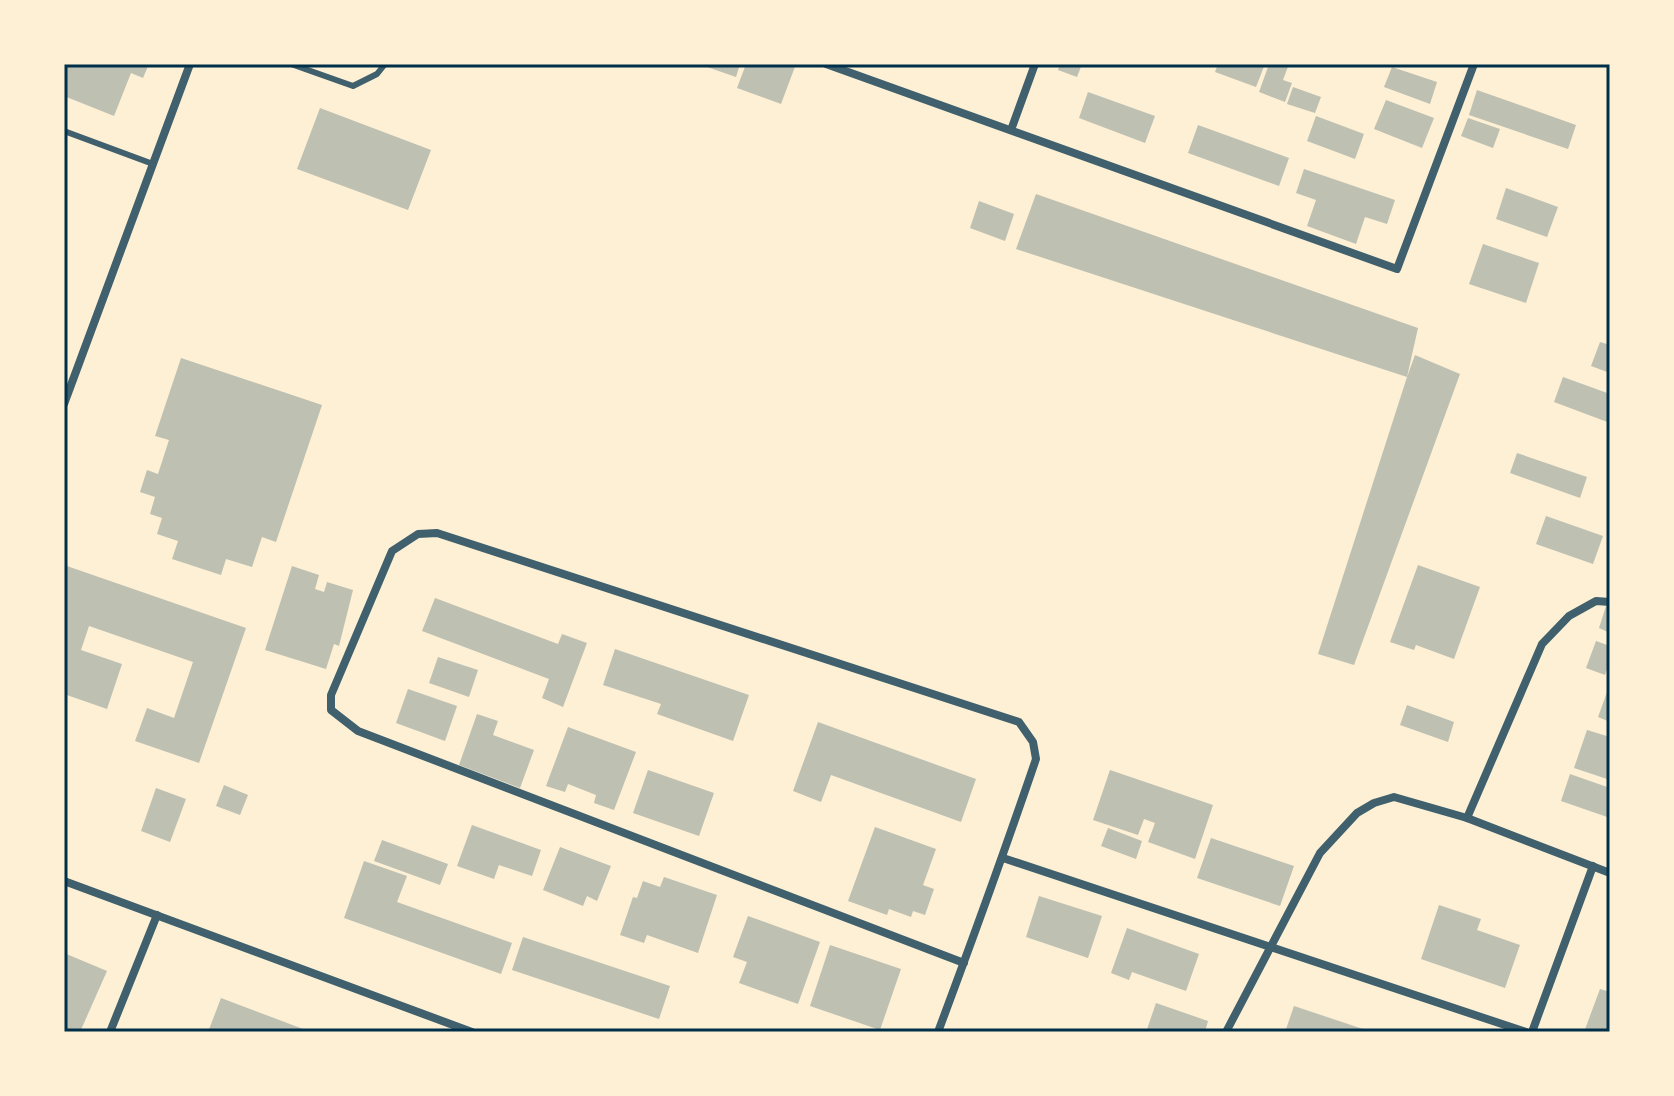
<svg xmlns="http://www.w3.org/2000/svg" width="1674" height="1096" viewBox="0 0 1674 1096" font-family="Overpass,sans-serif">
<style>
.building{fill:#bec0b2}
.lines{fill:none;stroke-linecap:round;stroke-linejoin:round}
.service{stroke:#3f606c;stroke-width:6}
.minor{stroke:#3f606c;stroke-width:8}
.neatline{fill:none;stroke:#003049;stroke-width:3}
</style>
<rect width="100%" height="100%" fill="#fdf0d5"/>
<g class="building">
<path d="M 64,64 L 149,64 L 143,78 L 131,73 L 114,116 L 64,96 Z"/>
<path d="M 708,64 L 740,64 L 736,77 L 707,67 Z"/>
<path d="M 746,64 L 796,64 L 781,104 L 737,88 Z"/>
<path d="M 1060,64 L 1082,64 L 1077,77 L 1058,70 Z"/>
<path d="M 1218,64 L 1265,64 L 1256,87 L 1215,72 Z"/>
<path d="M 1269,64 L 1289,64 L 1283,80 L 1292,83 L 1285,102 L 1259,92 Z"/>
<path d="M 1392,67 L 1437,82 L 1430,104 L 1384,87 Z"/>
<path d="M 1293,87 L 1321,97 L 1315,113 L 1287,104 Z"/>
<path d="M 1477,90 L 1576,125 L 1568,149 L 1469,115 Z"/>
<path d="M 1088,92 L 1155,116 L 1145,143 L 1079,118 Z"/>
<path d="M 1386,100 L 1434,118 L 1422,148 L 1374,129 Z"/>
<path d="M 320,108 L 431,150 L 408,210 L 297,169 Z"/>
<path d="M 1316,116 L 1364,134 L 1355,159 L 1307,141 Z"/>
<path d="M 1468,118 L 1500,129 L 1493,148 L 1461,136 Z"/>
<path d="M 1198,125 L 1289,158 L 1279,186 L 1188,153 Z"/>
<path d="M 1304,169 L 1395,200 L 1387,224 L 1365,217 L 1356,244 L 1307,226 L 1316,200 L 1296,193 Z"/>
<path d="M 1506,188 L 1558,207 L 1547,237 L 1496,219 Z"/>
<path d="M 1036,194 L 1418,328 L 1407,377 L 1415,355 L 1460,374 L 1354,665 L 1318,654 L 1407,377 L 1016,249 Z"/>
<path d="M 979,201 L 1014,214 L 1005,241 L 970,228 Z"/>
<path d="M 1483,244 L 1539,263 L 1526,303 L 1469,284 Z"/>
<path d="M 1600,342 L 1610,345 L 1610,373 L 1591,366 Z"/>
<path d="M 181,358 L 322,405 L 276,542 L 262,537 L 252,567 L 226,559 L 221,575 L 172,559 L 178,541 L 157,534 L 162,518 L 150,514 L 155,497 L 140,492 L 147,470 L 158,474 L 169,440 L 155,436 Z"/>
<path d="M 1563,377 L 1610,394 L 1610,423 L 1554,402 Z"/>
<path d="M 1517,453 L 1587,477 L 1580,498 L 1510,473 Z"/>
<path d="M 1546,516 L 1603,536 L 1593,564 L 1536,544 Z"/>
<path d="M 64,565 L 246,628 L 199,763 L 135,741 L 147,708 L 174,718 L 193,662 L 89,626 L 81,650 L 122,664 L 107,709 L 64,694 Z"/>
<path d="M 1418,565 L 1480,587 L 1454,659 L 1416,645 L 1414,650 L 1390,642 Z"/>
<path d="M 292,566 L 319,575 L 315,589 L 324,592 L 327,582 L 353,590 L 339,646 L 334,644 L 326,669 L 265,650 Z"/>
<path d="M 435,598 L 558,644 L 562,634 L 587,643 L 563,707 L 542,698 L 549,679 L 422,631 Z"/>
<path d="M 1606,606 L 1610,608 L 1610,633 L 1599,628 Z"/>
<path d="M 1596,641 L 1610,646 L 1610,660 L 1605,675 L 1586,668 Z"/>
<path d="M 615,649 L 749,695 L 733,741 L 657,714 L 661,704 L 603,685 Z"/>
<path d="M 438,657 L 478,670 L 469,697 L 429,683 Z"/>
<path d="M 1610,684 L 1610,722 L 1598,717 Z"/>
<path d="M 408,689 L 457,706 L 445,741 L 396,723 Z"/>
<path d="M 1407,705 L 1454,722 L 1448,742 L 1400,725 Z"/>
<path d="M 477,714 L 498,721 L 493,735 L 534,750 L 520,788 L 459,765 Z"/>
<path d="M 818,722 L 976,779 L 961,822 L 831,775 L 821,802 L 793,791 Z"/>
<path d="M 568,727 L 636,752 L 614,810 L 594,803 L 596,795 L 568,784 L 565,792 L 546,786 Z"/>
<path d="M 1587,730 L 1610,737 L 1610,780 L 1574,768 Z"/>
<path d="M 648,770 L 714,793 L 699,836 L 633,813 Z"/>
<path d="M 1110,770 L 1213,805 L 1195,859 L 1148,842 L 1155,823 L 1144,819 L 1138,835 L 1093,820 Z"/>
<path d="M 1570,774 L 1610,788 L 1610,818 L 1561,801 Z"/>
<path d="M 224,785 L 248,795 L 240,815 L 216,806 Z"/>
<path d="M 156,788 L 186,799 L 170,842 L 141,831 Z"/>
<path d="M 472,825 L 541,850 L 532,876 L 499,865 L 494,879 L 457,866 Z"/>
<path d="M 875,827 L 936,849 L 923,885 L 934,889 L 925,915 L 913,911 L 911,917 L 889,909 L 887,915 L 848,901 Z"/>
<path d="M 1108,828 L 1142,841 L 1136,859 L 1101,846 Z"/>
<path d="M 1211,838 L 1294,866 L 1280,906 L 1197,878 Z"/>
<path d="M 382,840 L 448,864 L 440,885 L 374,861 Z"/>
<path d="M 560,847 L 611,866 L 597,901 L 587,896 L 583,906 L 543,890 Z"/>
<path d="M 364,861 L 407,876 L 397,902 L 512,943 L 501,974 L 344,918 Z"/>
<path d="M 664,877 L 717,895 L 698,953 L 647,935 L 644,943 L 620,935 L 633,897 L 637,898 L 643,881 L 660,887 Z"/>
<path d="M 1039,896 L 1102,916 L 1088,958 L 1026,937 Z"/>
<path d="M 1439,905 L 1481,919 L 1477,930 L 1520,945 L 1505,988 L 1421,959 Z"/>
<path d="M 748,916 L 820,942 L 798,1004 L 739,983 L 747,962 L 733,957 Z"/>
<path d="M 1127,928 L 1199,954 L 1186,991 L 1132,972 L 1129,980 L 1111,973 Z"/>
<path d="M 523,937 L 670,986 L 659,1019 L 512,970 Z"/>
<path d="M 830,945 L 901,969 L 880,1030 L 810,1006 Z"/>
<path d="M 64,953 L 107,971 L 80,1032 L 64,1032 Z"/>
<path d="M 1600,989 L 1610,992 L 1610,1032 L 1584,1032 Z"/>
<path d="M 221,998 L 311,1032 L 208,1032 Z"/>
<path d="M 1156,1003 L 1208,1021 L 1205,1032 L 1146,1032 Z"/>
<path d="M 1294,1006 L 1369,1031 L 1369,1032 L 1285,1032 Z"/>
</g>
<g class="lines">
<g class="service">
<path d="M 291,64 L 353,86 L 377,74 L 385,64"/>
<path d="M 64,131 L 153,164"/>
</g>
<g class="minor">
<path d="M 826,64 L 1397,269 L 1474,64"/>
<path d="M 1011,130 L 1035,64"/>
<path d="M 64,404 L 190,64"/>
<path d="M 1467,818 L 1542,644 L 1569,616 L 1596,601 L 1610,602"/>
<path d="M 1003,858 L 1526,1032"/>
<path d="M 64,881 L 472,1032"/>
<path d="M 110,1032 L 157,915"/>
<path d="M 938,1032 C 972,941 1005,850 1036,759 L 1033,742 L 1019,722 L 437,533 L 418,534 L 392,551 L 331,695 L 331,710 L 358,731 L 964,963"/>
<path d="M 1226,1032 L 1320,853 L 1357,813 L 1374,803 L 1394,797 L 1467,818 L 1610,873"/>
<path d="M 1532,1032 L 1593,866"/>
</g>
</g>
<rect width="1674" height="1096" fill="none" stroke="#fdf0d5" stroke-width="132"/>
<rect x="66" y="66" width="1542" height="964" class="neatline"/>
</svg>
